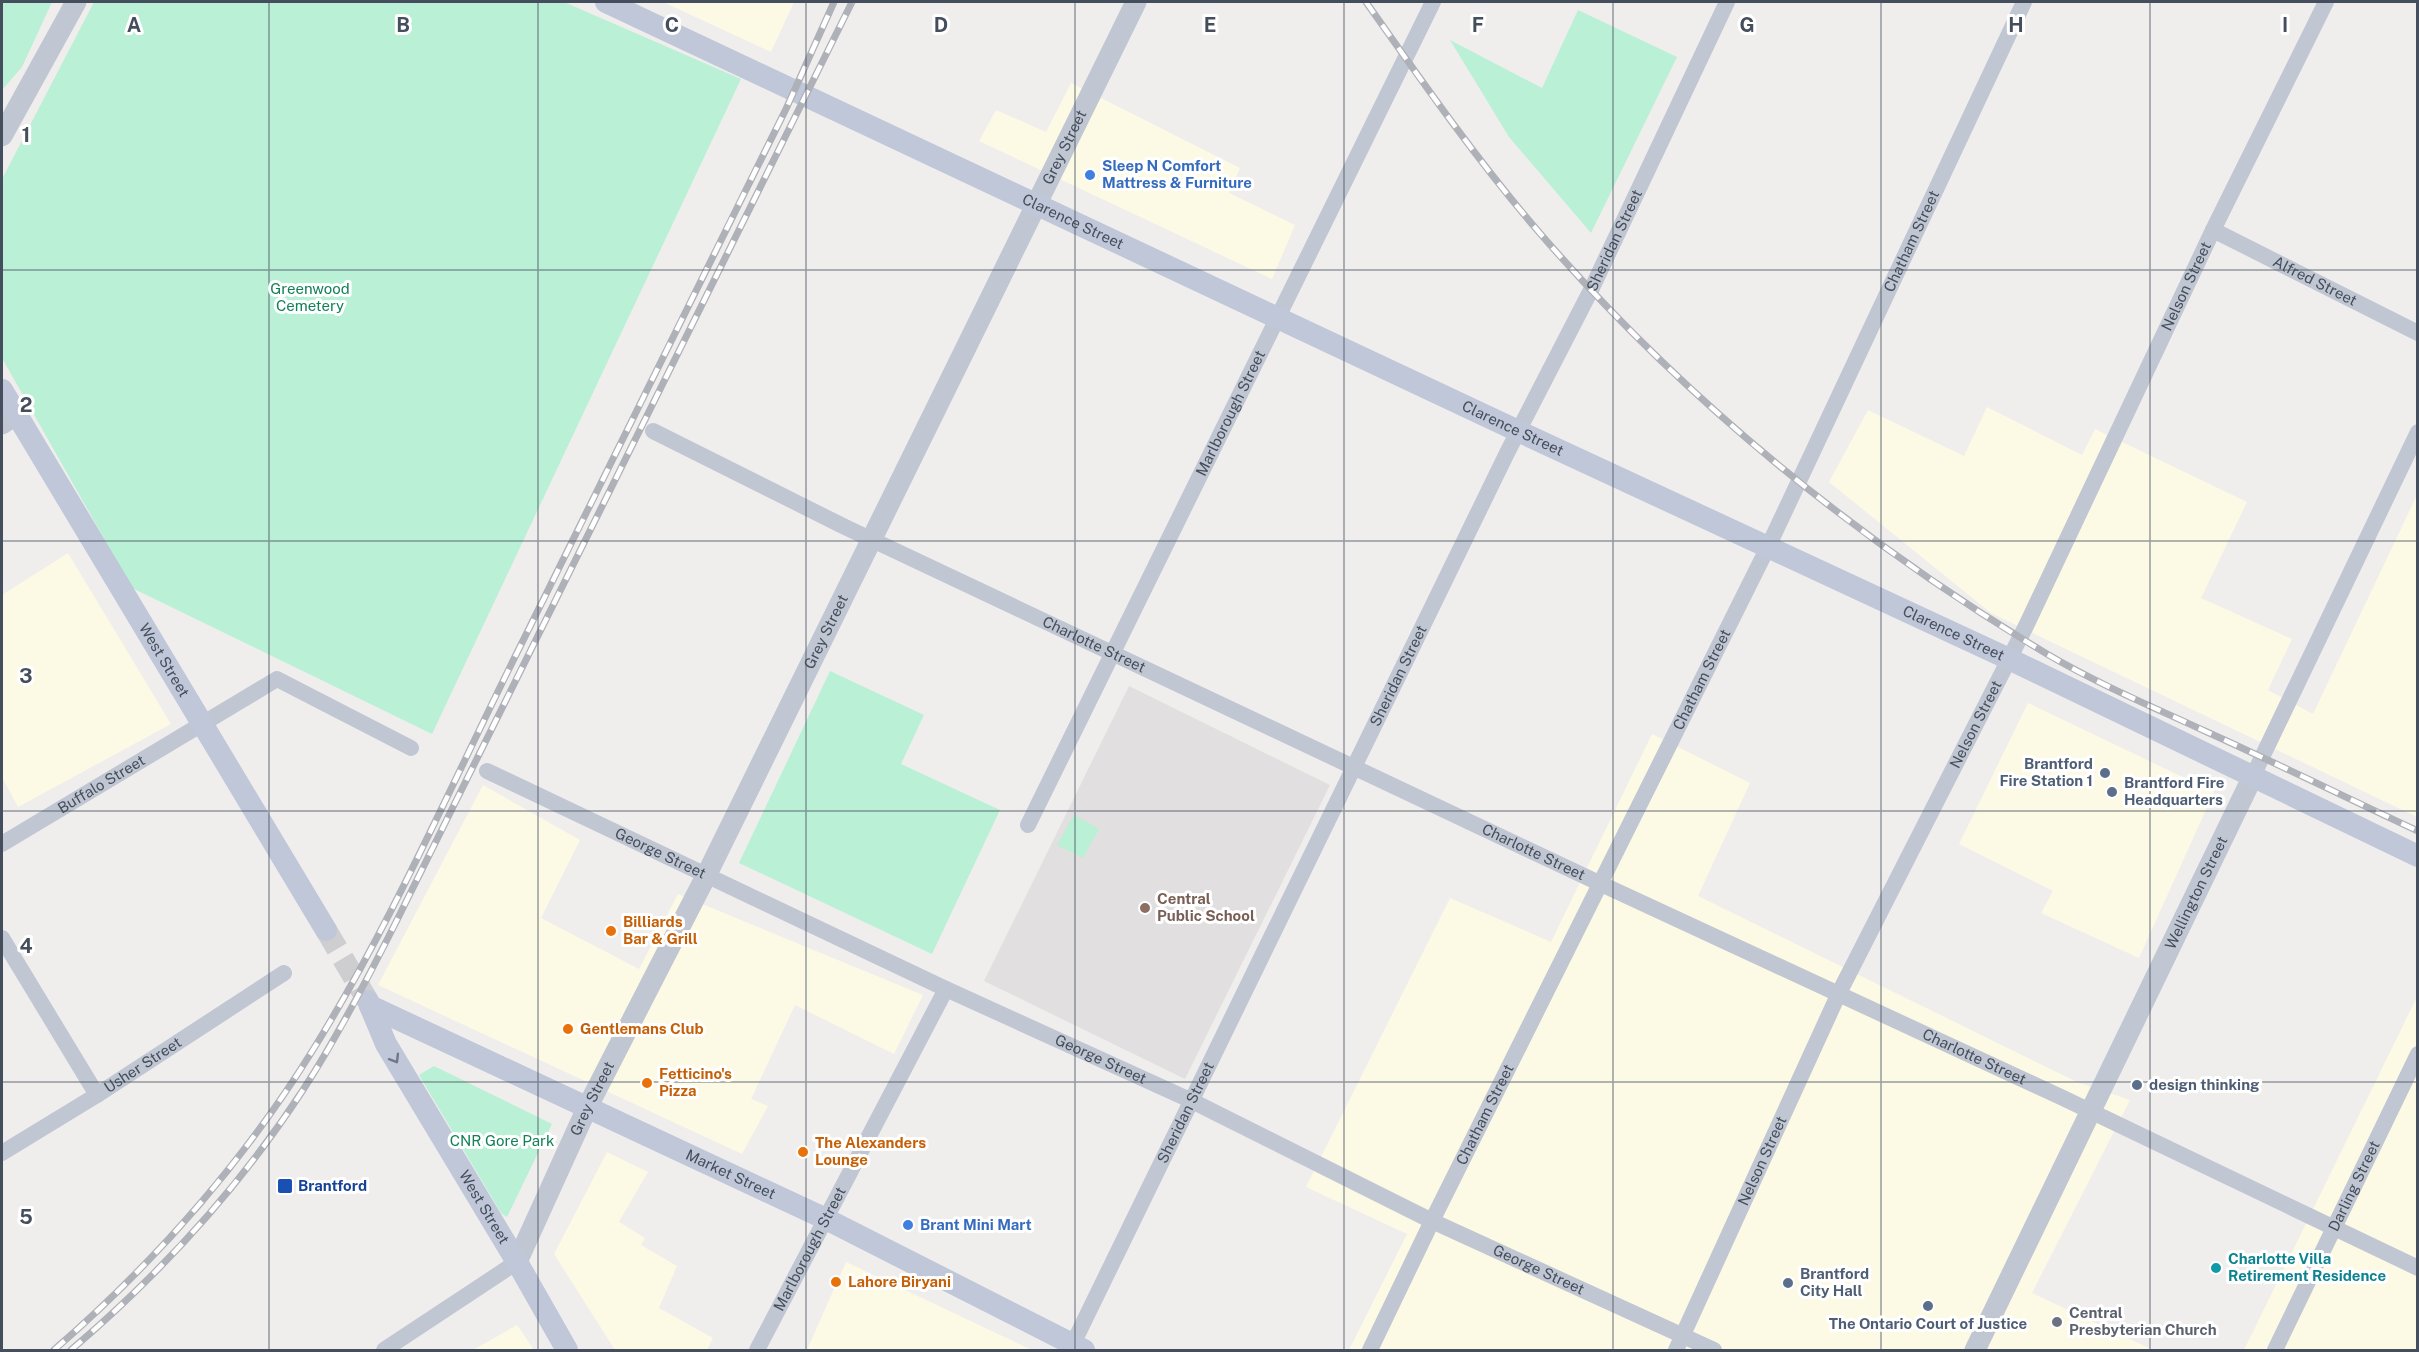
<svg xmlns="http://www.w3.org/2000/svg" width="2419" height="1352" viewBox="0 0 2419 1352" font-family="'Public Sans',sans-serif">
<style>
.commercial{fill:#fcf9e5}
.education{fill:#e1dfdf}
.green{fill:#b9f0d6}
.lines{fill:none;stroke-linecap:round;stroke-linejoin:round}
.secondary-tunnel{stroke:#ceced0;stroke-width:22;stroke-dasharray:22 11;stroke-linecap:butt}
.minor{stroke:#c0c7d3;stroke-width:16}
.tertiary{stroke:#c0c7d3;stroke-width:21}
.secondary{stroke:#bfc7d8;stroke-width:22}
.rail-casing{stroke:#afb1b8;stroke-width:7}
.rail{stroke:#fff;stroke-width:4.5;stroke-dasharray:14;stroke-linecap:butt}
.oneway{stroke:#707887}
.grid{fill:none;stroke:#454e5c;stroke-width:1.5;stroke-opacity:0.55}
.shop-dot{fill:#3f7fe0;stroke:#fff;stroke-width:2}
.service-dot{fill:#5c6f8a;stroke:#fff;stroke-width:2}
.education-dot{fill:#8d6e63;stroke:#fff;stroke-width:2}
.food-dot{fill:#e8710a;stroke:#fff;stroke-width:2}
.transit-dot{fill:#1a4fb4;stroke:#fff;stroke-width:2}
.culture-dot{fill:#0f9aa8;stroke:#fff;stroke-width:2}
.worship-dot{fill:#6b7280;stroke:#fff;stroke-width:2}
.labels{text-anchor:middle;stroke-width:6;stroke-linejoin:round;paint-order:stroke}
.street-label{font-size:15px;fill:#454e5c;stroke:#fff}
.shop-label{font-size:15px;font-weight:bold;fill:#366cbe;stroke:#fff;text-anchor:start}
.park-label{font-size:15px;fill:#138058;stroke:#fff}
.service-label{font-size:15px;font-weight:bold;fill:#4e5e75;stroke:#fff;text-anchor:start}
.education-label{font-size:15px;font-weight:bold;fill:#785e54;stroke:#fff;text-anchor:start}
.food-label{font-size:15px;font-weight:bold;fill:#c56008;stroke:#fff;text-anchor:start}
.transit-label{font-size:15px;font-weight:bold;fill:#164399;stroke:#fff;text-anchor:start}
.culture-label{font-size:15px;font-weight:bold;fill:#0d838f;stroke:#fff;text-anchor:start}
.worship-label{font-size:15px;font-weight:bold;fill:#5b616d;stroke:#fff;text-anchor:start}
.grid-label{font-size:20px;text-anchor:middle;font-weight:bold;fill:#454e5c;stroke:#fff;stroke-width:6;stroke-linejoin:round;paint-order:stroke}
</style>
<rect width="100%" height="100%" fill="#f0eeed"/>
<g class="commercial">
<path d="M 663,2 L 794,2 L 771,52 Z"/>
<path d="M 1071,83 L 1240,168 L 1229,193 L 1295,225 L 1272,279 L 979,141 L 996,110 L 1046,132 Z"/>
<path d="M 1987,407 L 2082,455 L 2095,429 L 2247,502 L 2201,598 L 2292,639 L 2268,690 L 2313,714 L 2417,495 L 2417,817 L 1991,613 L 1829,482 L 1868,410 L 1964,456 Z"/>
<path d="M 68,553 L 171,724 L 18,807 L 2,777 L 2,595 Z"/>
<path d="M 2028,703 L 2214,792 L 2139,958 L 2041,913 L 2053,891 L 1959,844 Z"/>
<path d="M 1652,734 L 1750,783 L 1698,896 L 2077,1082 L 2130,1100 L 2032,1293 L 2153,1350 L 1349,1350 L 1407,1234 L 1306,1187 L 1450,898 L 1551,942 Z"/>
<path d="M 483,785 L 580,840 L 541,918 L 639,969 L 678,894 L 923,995 L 894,1054 L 795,1005 L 751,1099 L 768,1106 L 742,1154 L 378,985 Z"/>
<path d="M 2417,997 L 2417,1350 L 2244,1350 Z"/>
<path d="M 607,1152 L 648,1172 L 619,1222 L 645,1238 L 641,1245 L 677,1266 L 659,1308 L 713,1338 L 707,1350 L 615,1350 L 554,1254 Z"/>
<path d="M 846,1262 L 1032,1350 L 807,1350 Z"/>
<path d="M 517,1325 L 534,1350 L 473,1350 Z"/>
</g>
<path class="education" d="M 1129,686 L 1330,785 L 1185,1079 L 984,981 Z"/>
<g class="green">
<path d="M 2,2 L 52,2 L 22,67 L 2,90 Z"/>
<path d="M 94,2 L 564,2 L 741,79 L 432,734 L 132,588 L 2,358 L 2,179 Z"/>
<path d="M 1578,10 L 1677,57 L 1591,233 L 1509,137 L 1450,40 L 1542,88 Z"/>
<path d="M 830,671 L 924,715 L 901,764 L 1000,810 L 932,954 L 739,863 Z"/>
<path d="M 1074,815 L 1099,829 L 1083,858 L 1057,845 Z"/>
<path d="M 434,1066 L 552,1124 L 507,1217 L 501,1213 L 419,1075 Z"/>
</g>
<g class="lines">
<path class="secondary-tunnel" d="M 326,930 L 368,1001"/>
<g class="minor">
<path id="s1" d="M 2213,230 L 2418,333"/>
<path id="s2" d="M 653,431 L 845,527 L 1599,883 L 2063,1098 L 2418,1268"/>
<path id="s3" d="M 487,771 L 946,989 L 1190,1100 L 1432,1221 L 1714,1350"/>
<path d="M 2253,776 L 2418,432"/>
<path id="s4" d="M 1028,825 L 1433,2"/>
<path id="s5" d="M 2,844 L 277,679 L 411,748"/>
<path d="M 2,938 L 97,1095"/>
<path id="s6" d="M 2,1153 L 97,1095 L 284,973"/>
<path d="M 384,1350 L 517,1262"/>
<path id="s7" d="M 757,1350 L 946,989"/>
<path id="s8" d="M 1070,1350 L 1507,453 L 1591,290 L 1727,2"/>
<path id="s9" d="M 1370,1350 L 1432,1221 L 1768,547 L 2024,2"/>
<path id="s10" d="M 1676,1350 L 1839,993 L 2026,626 L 2213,230 L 2326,2"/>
<path id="s11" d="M 2275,1350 L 2418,1054"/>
</g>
<g class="tertiary">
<path d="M 2,136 L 76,2"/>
<path d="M 2,424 L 16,415"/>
<path id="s12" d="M 517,1262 L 587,1108 L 706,876 L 1136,2"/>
<path id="s13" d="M 1975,1350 L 2253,776"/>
</g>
<g class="secondary">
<path id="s14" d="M 606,2 L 1518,431 L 2009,659 L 2418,856"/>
<path id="s15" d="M 2,390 L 326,930"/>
<path id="s16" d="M 368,1001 L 386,1044 L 517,1262 L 567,1350"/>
<path id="s17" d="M 370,1006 L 826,1219 L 1084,1350"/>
</g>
<g class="rail-casing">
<g id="rail">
<path d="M 1366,2 C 1421,80 1476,159 1538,231 C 1682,398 1858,541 2047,654 C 2098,684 2153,707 2207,732 C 2278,764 2347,798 2418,831"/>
<path d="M 54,1350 C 153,1264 241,1165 311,1053 C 386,933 445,799 508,671 C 601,484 693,296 786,109 L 834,2"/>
<path d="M 71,1350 C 159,1275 239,1188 303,1090 C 338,1036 368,978 397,920 L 852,2"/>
</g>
</g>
<use href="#rail" class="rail"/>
</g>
<defs><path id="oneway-chevron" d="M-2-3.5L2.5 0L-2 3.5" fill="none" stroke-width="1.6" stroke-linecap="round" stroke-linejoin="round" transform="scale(1.5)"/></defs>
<use class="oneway" href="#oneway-chevron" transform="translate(395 1059) rotate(59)"/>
<path class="grid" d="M 269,2 L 269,1350M 538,2 L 538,1350M 806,2 L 806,1350M 1075,2 L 1075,1350M 1344,2 L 1344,1350M 1613,2 L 1613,1350M 1881,2 L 1881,1350M 2150,2 L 2150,1350M 2,270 L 2418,270M 2,541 L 2418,541M 2,811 L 2418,811M 2,1082 L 2418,1082"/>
<g class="shop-dot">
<circle cx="1090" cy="175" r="6"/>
<circle cx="908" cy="1225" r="6"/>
</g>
<g class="service-dot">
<circle cx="2105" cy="773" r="6"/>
<circle cx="2112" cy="792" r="6"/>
<circle cx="2137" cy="1085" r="6"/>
<circle cx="1788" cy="1283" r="6"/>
<circle cx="1928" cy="1306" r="6"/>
</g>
<circle class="education-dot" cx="1145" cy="908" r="6"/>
<g class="food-dot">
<circle cx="611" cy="931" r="6"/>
<circle cx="568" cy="1029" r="6"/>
<circle cx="647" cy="1083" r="6"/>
<circle cx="803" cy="1152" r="6"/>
<circle cx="836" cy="1282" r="6"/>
</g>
<rect class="transit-dot" x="277" y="1178" width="16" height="16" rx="3"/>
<circle class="culture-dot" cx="2216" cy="1268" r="6"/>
<circle class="worship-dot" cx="2057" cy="1322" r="6"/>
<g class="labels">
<g class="street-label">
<text dy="5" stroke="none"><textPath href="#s12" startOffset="1242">Grey Street</textPath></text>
<text dy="5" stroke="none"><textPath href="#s14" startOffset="516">Clarence Street</textPath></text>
<text dy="5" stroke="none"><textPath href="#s9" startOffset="1234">Chatham Street</textPath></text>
<text dy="5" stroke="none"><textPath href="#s8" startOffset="1236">Sheridan Street</textPath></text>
<text dy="5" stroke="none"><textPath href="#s1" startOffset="114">Alfred Street</textPath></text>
<text dy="5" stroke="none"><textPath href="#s10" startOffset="1180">Nelson Street</textPath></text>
<text dy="5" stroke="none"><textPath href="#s4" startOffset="459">Marlborough Street</textPath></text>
<text dy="5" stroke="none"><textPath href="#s14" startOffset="1002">Clarence Street</textPath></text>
<text dy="5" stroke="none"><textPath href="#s12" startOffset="702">Grey Street</textPath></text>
<text dy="5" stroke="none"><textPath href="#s14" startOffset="1488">Clarence Street</textPath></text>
<text dy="5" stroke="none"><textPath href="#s2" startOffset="490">Charlotte Street</textPath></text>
<text dy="5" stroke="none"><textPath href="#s15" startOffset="315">West Street</textPath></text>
<text dy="5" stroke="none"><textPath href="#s8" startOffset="750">Sheridan Street</textPath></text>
<text dy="5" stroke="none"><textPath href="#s9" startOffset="748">Chatham Street</textPath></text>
<text dy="5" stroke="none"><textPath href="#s10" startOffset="694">Nelson Street</textPath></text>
<text dy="5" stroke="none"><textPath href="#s5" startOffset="116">Buffalo Street</textPath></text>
<text dy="5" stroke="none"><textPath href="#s2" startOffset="976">Charlotte Street</textPath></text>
<text dy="5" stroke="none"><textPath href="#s3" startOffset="192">George Street</textPath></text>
<text dy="5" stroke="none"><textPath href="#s13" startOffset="508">Wellington Street</textPath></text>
<text dy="5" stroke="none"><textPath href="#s2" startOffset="1462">Charlotte Street</textPath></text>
<text dy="5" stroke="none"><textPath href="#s3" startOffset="678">George Street</textPath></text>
<text dy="5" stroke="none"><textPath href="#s6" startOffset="166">Usher Street</textPath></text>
<text dy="5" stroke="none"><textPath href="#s12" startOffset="180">Grey Street</textPath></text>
<text dy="5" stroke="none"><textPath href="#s8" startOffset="264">Sheridan Street</textPath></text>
<text dy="5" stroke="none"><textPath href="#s9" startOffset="262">Chatham Street</textPath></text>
<text dy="5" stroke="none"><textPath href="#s10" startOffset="208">Nelson Street</textPath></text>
<text dy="5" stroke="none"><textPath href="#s17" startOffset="398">Market Street</textPath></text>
<text dy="5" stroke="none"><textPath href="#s11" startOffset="182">Darling Street</textPath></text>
<text dy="5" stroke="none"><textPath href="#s16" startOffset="237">West Street</textPath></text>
<text dy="5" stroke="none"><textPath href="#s7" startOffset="114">Marlborough Street</textPath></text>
<text dy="5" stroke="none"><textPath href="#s3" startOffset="1164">George Street</textPath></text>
</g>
<g class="shop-label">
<text x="1102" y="171">Sleep N Comfort<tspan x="1102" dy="17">Mattress &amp; Furniture</tspan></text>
<text x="920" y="1230">Brant Mini Mart</text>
</g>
<g class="park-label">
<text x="310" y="294">Greenwood<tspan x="310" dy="17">Cemetery</tspan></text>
<text x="502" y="1146">CNR Gore Park</text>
</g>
<g class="service-label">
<text x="2093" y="769" text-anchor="end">Brantford<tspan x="2093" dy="17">Fire Station 1</tspan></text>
<text x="2124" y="788">Brantford Fire<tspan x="2124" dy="17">Headquarters</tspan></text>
<text x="2149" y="1090">design thinking</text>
<text x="1800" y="1279">Brantford<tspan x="1800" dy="17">City Hall</tspan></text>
<text x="1928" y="1329" text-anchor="middle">The Ontario Court of Justice</text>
</g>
<g class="education-label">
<text x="1157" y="904">Central<tspan x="1157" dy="17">Public School</tspan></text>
</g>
<g class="food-label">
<text x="623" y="927">Billiards<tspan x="623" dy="17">Bar &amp; Grill</tspan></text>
<text x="580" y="1034">Gentlemans Club</text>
<text x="659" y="1079">Fetticino's<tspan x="659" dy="17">Pizza</tspan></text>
<text x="815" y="1148">The Alexanders<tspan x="815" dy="17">Lounge</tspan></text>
<text x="848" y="1287">Lahore Biryani</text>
</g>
<g class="transit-label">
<text x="298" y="1191">Brantford</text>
</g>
<g class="culture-label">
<text x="2228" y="1264">Charlotte Villa<tspan x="2228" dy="17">Retirement Residence</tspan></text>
</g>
<g class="worship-label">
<text x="2069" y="1318">Central<tspan x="2069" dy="17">Presbyterian Church</tspan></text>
</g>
</g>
<g class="grid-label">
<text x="134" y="32">A</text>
<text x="403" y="32">B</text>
<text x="672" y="32">C</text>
<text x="941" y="32">D</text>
<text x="1210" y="32">E</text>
<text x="1478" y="32">F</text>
<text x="1747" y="32">G</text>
<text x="2016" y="32">H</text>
<text x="2285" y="32">I</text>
<text x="26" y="142">1</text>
<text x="26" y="412">2</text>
<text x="26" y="683">3</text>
<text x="26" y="953">4</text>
<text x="26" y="1224">5</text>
</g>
<rect width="2419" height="1352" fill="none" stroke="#454e5c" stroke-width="6"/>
</svg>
